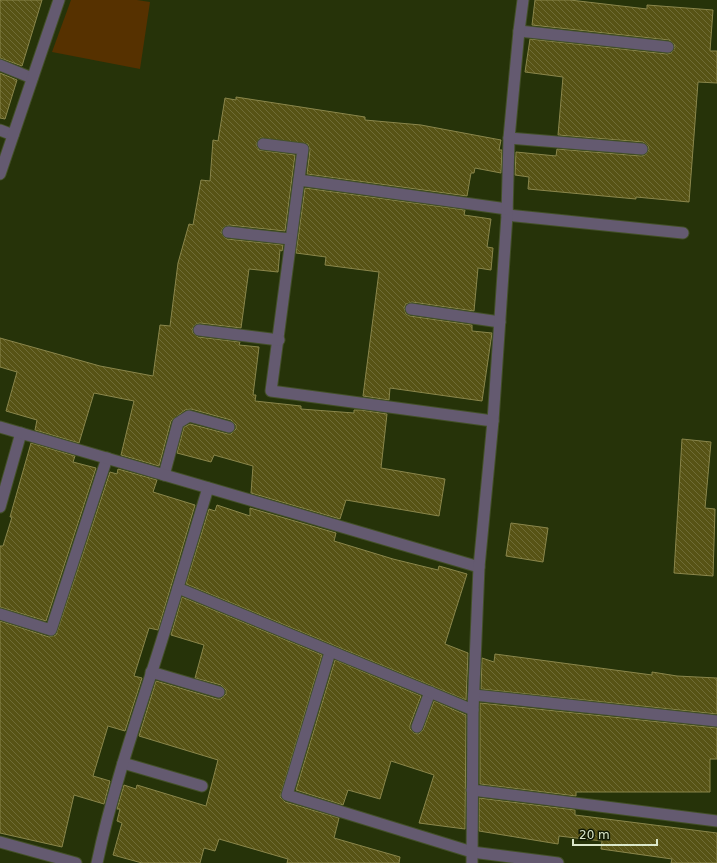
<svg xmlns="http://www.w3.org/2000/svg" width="717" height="863" viewBox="0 0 717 863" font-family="'DejaVu Sans',sans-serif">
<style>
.garden{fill:#563100}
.building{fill:url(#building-back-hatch);stroke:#8a864b}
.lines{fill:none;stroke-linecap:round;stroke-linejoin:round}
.service-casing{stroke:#435028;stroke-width:13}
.minor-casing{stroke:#435028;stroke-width:13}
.service{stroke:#645a70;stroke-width:11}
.minor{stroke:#645a70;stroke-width:11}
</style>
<defs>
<pattern id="building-back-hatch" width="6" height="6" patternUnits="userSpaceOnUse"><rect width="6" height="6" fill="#575315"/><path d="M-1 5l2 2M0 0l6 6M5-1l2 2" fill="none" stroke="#6f6c36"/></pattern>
</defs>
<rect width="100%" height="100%" fill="#263309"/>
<path class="garden" d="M 71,0 L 137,0 L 150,2 L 140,69 L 52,52 Z"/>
<g class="building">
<path d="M 0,0 L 42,0 L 22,66 L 0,58 Z"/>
<path d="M 535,0 L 570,0 L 647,9 L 647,5 L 713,10 L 710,51 L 717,51 L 717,83 L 698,82 L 689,202 L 636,197 L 636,199 L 528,189 L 529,177 L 515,175 L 516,152 L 556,156 L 557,149 L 641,156 L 645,155 L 649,150 L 648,146 L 643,142 L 558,135 L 563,77 L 525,72 L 530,39 L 667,54 L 671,53 L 675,48 L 674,44 L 669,40 L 532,25 Z"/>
<path d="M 0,73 L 17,80 L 5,119 L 0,118 Z"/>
<path d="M 236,97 L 365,117 L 365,120 L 421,125 L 501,140 L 499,150 L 502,150 L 501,173 L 475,168 L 474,173 L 471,173 L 467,196 L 307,174 L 310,150 L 308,144 L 260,138 L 256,144 L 259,150 L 295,155 L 285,231 L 229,225 L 223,228 L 221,232 L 224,237 L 227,239 L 283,245 L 282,251 L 280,250 L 278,272 L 249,269 L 241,328 L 200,323 L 196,324 L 192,329 L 193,333 L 198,337 L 240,342 L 239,345 L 259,347 L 253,395 L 256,395 L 255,401 L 301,406 L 301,409 L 354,413 L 354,410 L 361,410 L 387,414 L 381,468 L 445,479 L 439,516 L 346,500 L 340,519 L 251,493 L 253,466 L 214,455 L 211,462 L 177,453 L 184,427 L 190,424 L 228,434 L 231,434 L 236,429 L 236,425 L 231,420 L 191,409 L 185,410 L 171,421 L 159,466 L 121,455 L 134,401 L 94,393 L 79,443 L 35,430 L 37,420 L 6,411 L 17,372 L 0,367 L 0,338 L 100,366 L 153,376 L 160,325 L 170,326 L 178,263 L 189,224 L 193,225 L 201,180 L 210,181 L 213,140 L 218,141 L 225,98 L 236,100 Z"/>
<path d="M 305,188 L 465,210 L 464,215 L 491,219 L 487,247 L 493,248 L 491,270 L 478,268 L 474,311 L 412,302 L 406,304 L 404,308 L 406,314 L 410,316 L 472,325 L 472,331 L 492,333 L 482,401 L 390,388 L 389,400 L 363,396 L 379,272 L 325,265 L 326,257 L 296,253 Z"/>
<path d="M 682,439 L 711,442 L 705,508 L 715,509 L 713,576 L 674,573 Z"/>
<path d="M 31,443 L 75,456 L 73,462 L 96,468 L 46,621 L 0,607 L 0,546 L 3,546 L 12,517 L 10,517 Z"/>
<path d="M 118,469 L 157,480 L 153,492 L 195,505 L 158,630 L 149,628 L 134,676 L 142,678 L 125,731 L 108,726 L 93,776 L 110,781 L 104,804 L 74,795 L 62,847 L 0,833 L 0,621 L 49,637 L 56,635 L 110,472 L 117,474 Z"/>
<path d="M 217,505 L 250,516 L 250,508 L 336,533 L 334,541 L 393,559 L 438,570 L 439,566 L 467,574 L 445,644 L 468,653 L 466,700 L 186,584 L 209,509 L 215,511 Z"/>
<path d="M 511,523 L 548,528 L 543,562 L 506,556 Z"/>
<path d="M 182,597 L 322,655 L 280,797 L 285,802 L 339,818 L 334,838 L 400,857 L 399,863 L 287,863 L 288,859 L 219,839 L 215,851 L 204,848 L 200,863 L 142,863 L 113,855 L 122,823 L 117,821 L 120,809 L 117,809 L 124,785 L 136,789 L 137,785 L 206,806 L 218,760 L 139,736 L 156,681 L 217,699 L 221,699 L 226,694 L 226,690 L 221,685 L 195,678 L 204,645 L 171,635 Z"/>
<path d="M 495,654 L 652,675 L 652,672 L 677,676 L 717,678 L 717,714 L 481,689 L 482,658 L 494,662 Z"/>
<path d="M 335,660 L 421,696 L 410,725 L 410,729 L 414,733 L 419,734 L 423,730 L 434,701 L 466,715 L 465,829 L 419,823 L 434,775 L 391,761 L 380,799 L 348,790 L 343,805 L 296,790 Z"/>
<path d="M 480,703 L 717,728 L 717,759 L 710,759 L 710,792 L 576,792 L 576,796 L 480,784 Z"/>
<path d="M 479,798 L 575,810 L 575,815 L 717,833 L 717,863 L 671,863 L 672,859 L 601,849 L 602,841 L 559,836 L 558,844 L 479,831 Z"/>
</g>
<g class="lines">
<g class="service-casing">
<g id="service">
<path d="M 519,31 L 668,47"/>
<path d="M 0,65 L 32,78"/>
<path d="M 0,130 L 13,135"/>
<path d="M 509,138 L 642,149"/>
<path d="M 263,144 L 303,149 L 271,391 L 493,421"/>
<path d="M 299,180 L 507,209"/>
<path d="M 507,215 L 683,233"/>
<path d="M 228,232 L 290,239"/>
<path d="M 411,309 L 500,322"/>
<path d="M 199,330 L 279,340"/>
<path d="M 164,475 L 178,423 L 189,416 L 229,427"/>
<path d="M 0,507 L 21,433"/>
<path d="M 0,614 L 51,630 L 107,458"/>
<path d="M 330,652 L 287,795 L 472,852 L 558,863"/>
<path d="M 151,672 L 219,692"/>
<path d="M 417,727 L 430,692"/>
<path d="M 123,763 L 202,786"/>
<path d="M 472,790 L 717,821"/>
<path d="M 0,842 L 76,863"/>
</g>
</g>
<g class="minor-casing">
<g id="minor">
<path d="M 0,174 L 59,0"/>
<path d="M 0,427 L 479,567"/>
<path d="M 178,588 L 473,710"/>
<path d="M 474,695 L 717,721"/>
<path d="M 97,863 C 111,796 133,730 154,665 C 173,606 190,547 208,488"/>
<path d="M 472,863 L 473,710 L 479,567 L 493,421 L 507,215 L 509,138 L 519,31 L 523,0"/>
</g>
</g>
<use href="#service" class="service"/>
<use href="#minor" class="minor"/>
</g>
<path d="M573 839v6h84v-6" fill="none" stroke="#dbe7ca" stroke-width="2"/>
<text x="579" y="839" font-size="12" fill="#dbe7ca" stroke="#111904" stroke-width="3" paint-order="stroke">20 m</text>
</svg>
